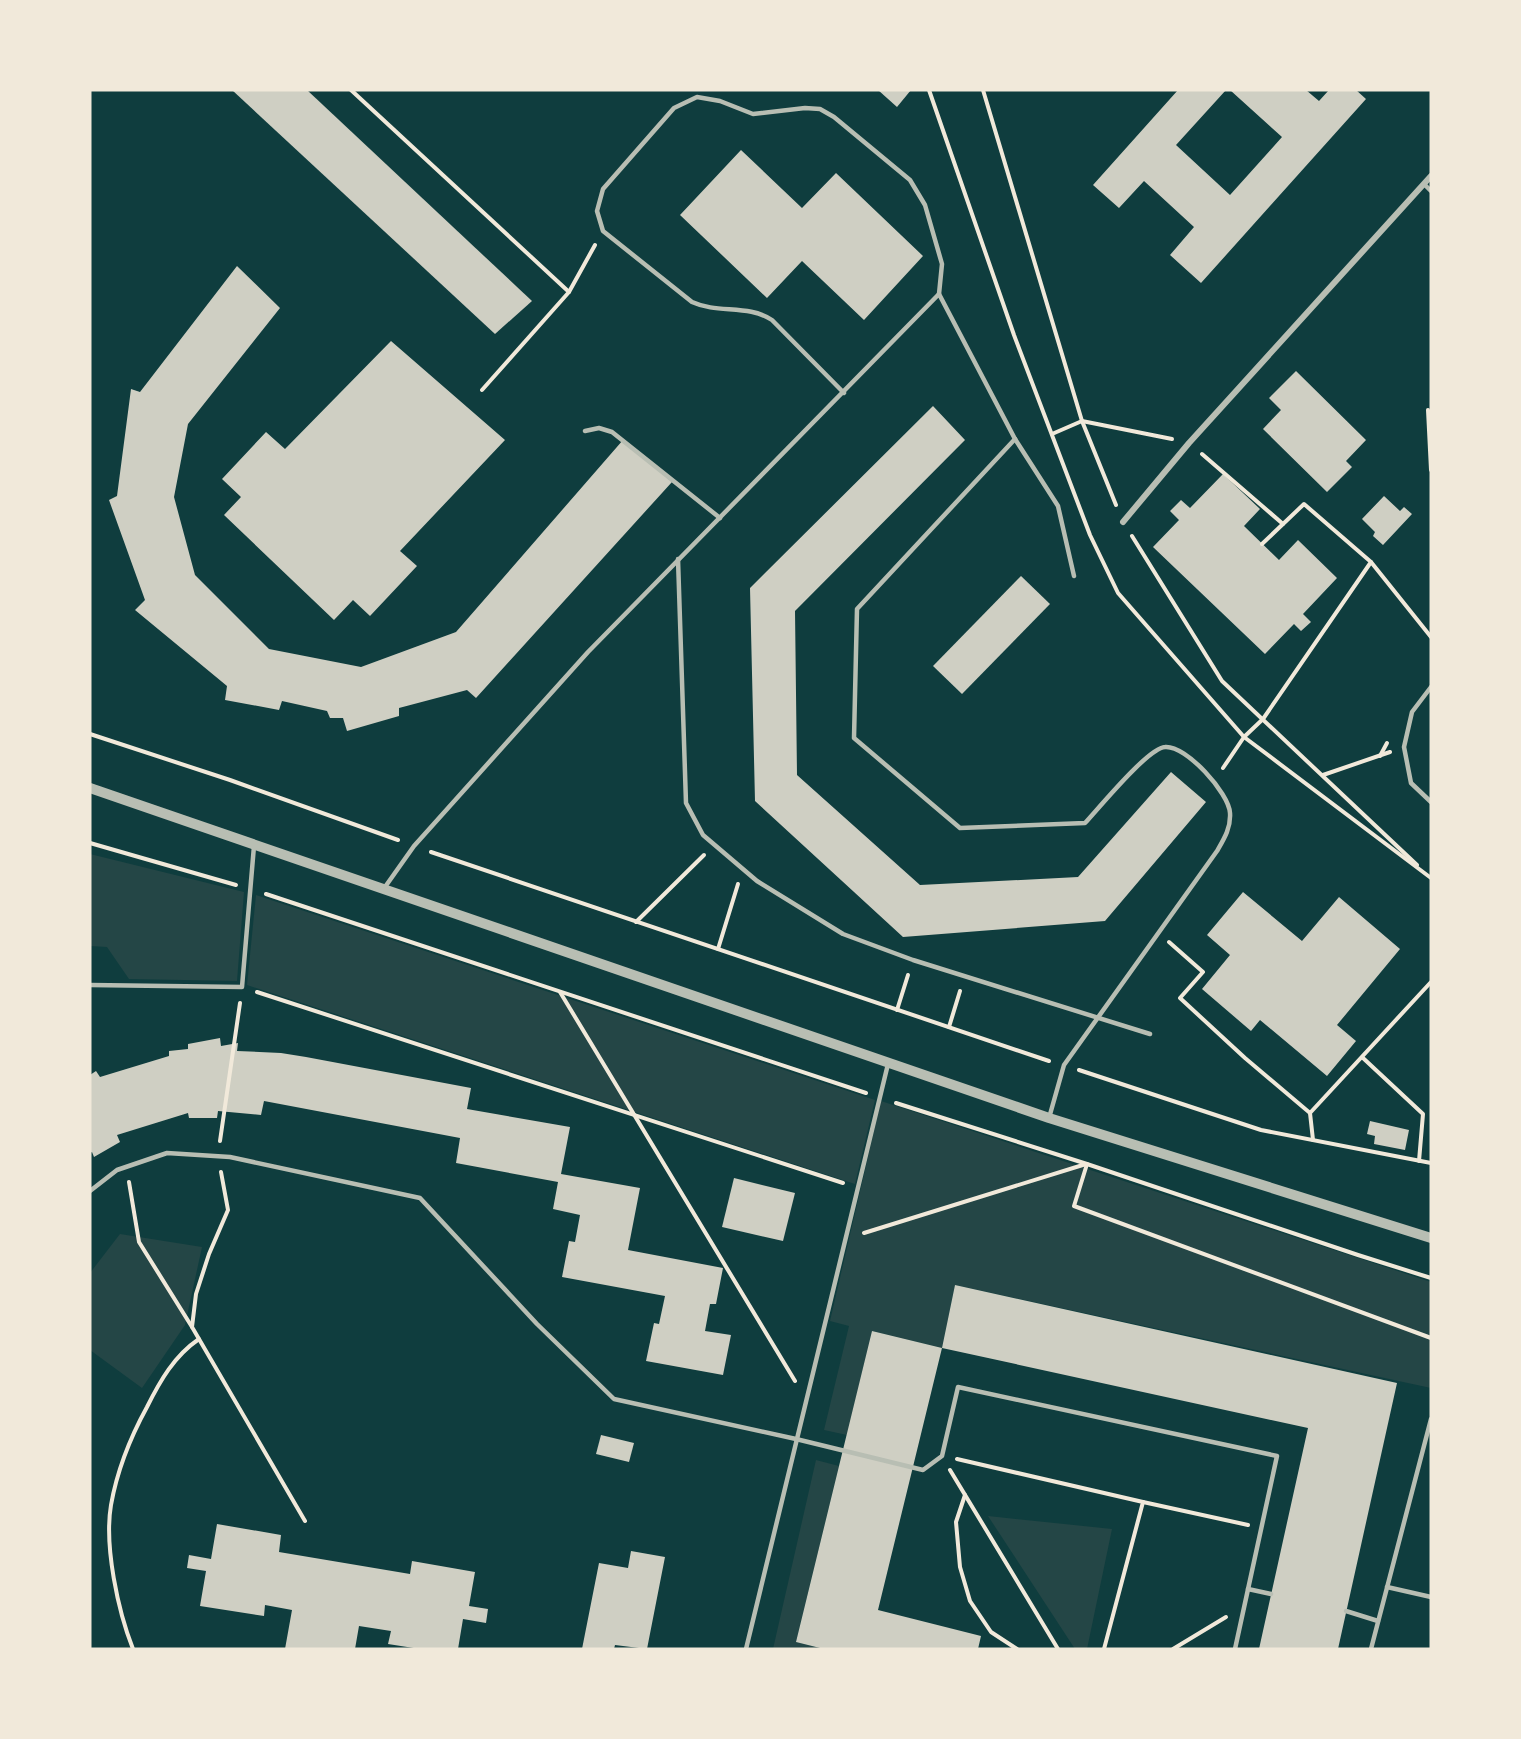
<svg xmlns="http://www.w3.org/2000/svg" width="1521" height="1739" viewBox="0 0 1521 1739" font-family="'Sofia Sans Condensed',sans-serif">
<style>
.green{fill:#244646}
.building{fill:#cfcfc3}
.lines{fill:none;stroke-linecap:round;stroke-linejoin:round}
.path{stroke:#f1e9da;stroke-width:4}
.service{stroke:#b8beb3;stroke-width:4.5}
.minor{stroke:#b8beb3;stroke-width:6}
.tertiary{stroke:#b8beb3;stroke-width:10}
</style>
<rect width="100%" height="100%" fill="#0f3d3e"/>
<g class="green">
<path d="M 90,854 L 244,892 L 237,981 L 129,979 L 107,947 L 90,946 Z"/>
<path d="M 256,895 L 875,1100 L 855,1184 L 247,985 Z"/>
<path d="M 881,1101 L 1431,1282 L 1431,1388 L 955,1285 L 942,1348 L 872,1331 L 847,1435 L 824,1430 L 849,1326 L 830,1321 Z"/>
<path d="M 120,1234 L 202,1247 L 185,1325 L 142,1388 L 90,1350 L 90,1273 Z"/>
<path d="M 816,1460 L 839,1466 L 796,1642 L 824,1649 L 773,1649 Z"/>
<path d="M 988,1516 L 1112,1529 L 1087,1649 L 1075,1649 Z"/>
</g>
<g class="building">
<path d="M 232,90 L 307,90 L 532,301 L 495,334 Z"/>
<path d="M 878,90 L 911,90 L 897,107 Z"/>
<path d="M 1178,90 L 1226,90 L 1176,145 L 1230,195 L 1282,137 L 1230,90 L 1306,90 L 1319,101 L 1329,90 L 1356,90 L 1366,99 L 1201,283 L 1170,255 L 1194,227 L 1144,181 L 1119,208 L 1093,185 Z"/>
<path d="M 741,150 L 802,208 L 836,173 L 923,256 L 864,320 L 802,261 L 767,298 L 680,215 Z"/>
<path d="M 237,266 L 280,308 L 188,424 L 174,497 L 195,575 L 269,649 L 361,667 L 456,632 L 623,440 L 672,482 L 476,698 L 467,690 L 399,708 L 399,716 L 347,731 L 343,718 L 330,718 L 327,711 L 282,701 L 279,710 L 225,700 L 227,686 L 135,610 L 145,600 L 109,500 L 117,496 L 131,389 L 140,392 Z"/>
<path d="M 391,341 L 505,440 L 400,551 L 417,566 L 370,616 L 353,600 L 334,620 L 224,515 L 241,497 L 222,479 L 266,432 L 285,449 Z"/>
<path d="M 1296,371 L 1366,440 L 1346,461 L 1352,467 L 1327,492 L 1263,429 L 1281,410 L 1269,398 Z"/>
<path d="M 933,406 L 965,440 L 795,611 L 797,775 L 920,885 L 1078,877 L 1171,772 L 1206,802 L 1105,921 L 903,937 L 755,801 L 750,588 Z"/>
<path d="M 1223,474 L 1260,509 L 1244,526 L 1279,560 L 1298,540 L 1337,578 L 1303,614 L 1311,622 L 1301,631 L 1294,624 L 1265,654 L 1153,547 L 1179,520 L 1170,511 L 1181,500 L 1190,508 Z"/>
<path d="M 1384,496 L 1400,511 L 1404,507 L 1412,514 L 1383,545 L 1373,536 L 1375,532 L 1362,519 Z"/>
<path d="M 1021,576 L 1050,604 L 962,694 L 933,666 Z"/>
<path d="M 1243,892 L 1302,941 L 1339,897 L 1400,949 L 1337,1025 L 1356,1041 L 1327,1076 L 1260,1020 L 1251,1031 L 1202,989 L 1230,955 L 1207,935 Z"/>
<path d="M 220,1038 L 221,1046 L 238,1043 L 237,1051 L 281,1053 L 306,1057 L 471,1088 L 467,1109 L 570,1127 L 561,1174 L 640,1188 L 628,1250 L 723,1268 L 716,1304 L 710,1304 L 705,1331 L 731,1335 L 723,1375 L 646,1361 L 654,1323 L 659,1324 L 665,1296 L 562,1277 L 569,1241 L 575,1242 L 580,1215 L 553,1209 L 558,1182 L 456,1163 L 460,1138 L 264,1101 L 261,1115 L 218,1111 L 217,1118 L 189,1118 L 188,1113 L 117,1135 L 120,1142 L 94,1157 L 92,1152 L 90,1153 L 90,1075 L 96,1071 L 100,1077 L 169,1056 L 169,1051 L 188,1049 L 188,1044 Z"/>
<path d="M 1370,1121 L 1409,1130 L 1405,1150 L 1374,1144 L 1375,1136 L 1367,1134 Z"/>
<path d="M 734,1178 L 795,1193 L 783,1241 L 722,1227 Z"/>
<path d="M 955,1285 L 1397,1383 L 1338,1649 L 1259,1649 L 1308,1428 L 942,1348 Z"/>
<path d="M 872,1331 L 942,1348 L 878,1610 L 981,1636 L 978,1649 L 824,1649 L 796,1642 Z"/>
<path d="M 601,1435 L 634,1443 L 629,1462 L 596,1454 Z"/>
<path d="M 217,1524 L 281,1535 L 279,1552 L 410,1574 L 412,1561 L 475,1572 L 469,1606 L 488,1609 L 486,1623 L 463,1619 L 458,1649 L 420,1649 L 388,1644 L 391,1631 L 359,1626 L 355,1649 L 285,1649 L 292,1610 L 265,1605 L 264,1616 L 200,1606 L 206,1571 L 187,1568 L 189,1555 L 211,1559 Z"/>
<path d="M 631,1551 L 665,1557 L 647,1649 L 615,1645 L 614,1649 L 582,1649 L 599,1563 L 628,1568 Z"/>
</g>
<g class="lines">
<g class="path">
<path d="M 351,90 L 569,292 L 482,390"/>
<path d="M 929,90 L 1014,335 L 1090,535 L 1118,593 L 1244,737 L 1431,878"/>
<path d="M 983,90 L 1082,421 L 1116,505"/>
<path d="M 569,292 L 595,245"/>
<path d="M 1428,410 L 1431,470"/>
<path d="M 1052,434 L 1082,421 L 1172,439"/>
<path d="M 1202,454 L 1283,524"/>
<path d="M 1132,536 L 1222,681 L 1417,865"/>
<path d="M 1371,562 L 1431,637"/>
<path d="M 90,734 L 230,780 L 398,840"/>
<path d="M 1380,756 L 1387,743"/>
<path d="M 1223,768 L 1244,737 L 1263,719 L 1371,562 L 1304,504 L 1262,544"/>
<path d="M 1323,775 L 1390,752"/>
<path d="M 90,843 L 236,885"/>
<path d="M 431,852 L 1049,1061"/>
<path d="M 266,894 L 866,1093"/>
<path d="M 636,922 L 704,855"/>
<path d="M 1169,942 L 1203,972 L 1180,998 L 1245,1058 L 1310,1113 L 1431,982"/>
<path d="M 718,949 L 738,884"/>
<path d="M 257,992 L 843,1183"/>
<path d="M 560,992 L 795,1381"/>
<path d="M 897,1010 L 908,975"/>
<path d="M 949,1027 L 960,991"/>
<path d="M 1363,1058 L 1423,1114 L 1419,1161"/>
<path d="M 1079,1070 L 1261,1130 L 1431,1163"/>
<path d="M 896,1103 L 1087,1164 L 1358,1255 L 1431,1278"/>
<path d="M 1310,1113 L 1313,1140"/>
<path d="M 220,1141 L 240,1003"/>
<path d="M 1087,1164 L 1074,1206 L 1431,1338"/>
<path d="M 221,1172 L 228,1210 L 209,1254 L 196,1294 L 192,1327 L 305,1521"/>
<path d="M 129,1182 L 139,1242 L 192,1327"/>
<path d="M 864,1233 L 1086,1164"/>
<path d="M 957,1459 L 1143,1502 L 1104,1649"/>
<path d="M 950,1470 L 1058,1649"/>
<path d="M 965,1495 L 956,1522 L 960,1567 L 970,1601 L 991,1632 L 1017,1649"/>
<path d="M 1143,1502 L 1248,1525"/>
<path d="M 133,1649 C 118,1611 104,1546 111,1505 C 117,1471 130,1438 147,1407 C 160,1381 174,1356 199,1339"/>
<path d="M 1173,1649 L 1226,1617"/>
</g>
<g class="service">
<path d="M 1424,184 L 1431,191"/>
<path d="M 844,393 L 772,320 C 748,304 718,314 692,302 L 603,231 L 597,211 L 603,189 L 674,108 L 697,97 L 720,101 L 753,114 L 805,108 L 820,109 L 834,117 L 910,180 L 925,205 L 942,264 L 939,294"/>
<path d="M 585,431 L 599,428 L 612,432 L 720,518"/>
<path d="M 1015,439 L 857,609 L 854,738 L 960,828 L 1085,823 C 1099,808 1148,748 1165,747 C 1186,745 1229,793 1230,813 C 1231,828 1224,839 1217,851 L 1064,1065 L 1049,1118"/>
<path d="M 678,559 L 686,803 L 703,835 L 757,881 L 843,934 L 913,960 L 1150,1034"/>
<path d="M 1431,687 L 1412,712 L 1404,747 L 1411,783 L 1431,802"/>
<path d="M 385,887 L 414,846 L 588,652 L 939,294 L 1015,439 L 1058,506 L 1074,576"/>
<path d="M 90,985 L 242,987 L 254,846"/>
<path d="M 90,1191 L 117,1170 L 167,1153 L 230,1157 L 420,1198 L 537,1324 L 614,1399 L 796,1439 L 923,1470 L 942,1456 L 958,1387 L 1277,1456 L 1235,1649"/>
<path d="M 1387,1587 L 1431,1597"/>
<path d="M 1248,1589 L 1271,1594"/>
<path d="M 1346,1611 L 1378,1621"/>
<path d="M 746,1649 L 888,1064"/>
<path d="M 1371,1649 L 1431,1419"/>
</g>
<path class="minor" d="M 1123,522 L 1189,443 L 1431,176"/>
<path class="tertiary" d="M 90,788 L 1049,1118 L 1431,1238"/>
</g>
<rect width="1521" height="1739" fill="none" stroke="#f1e9da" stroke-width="183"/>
</svg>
